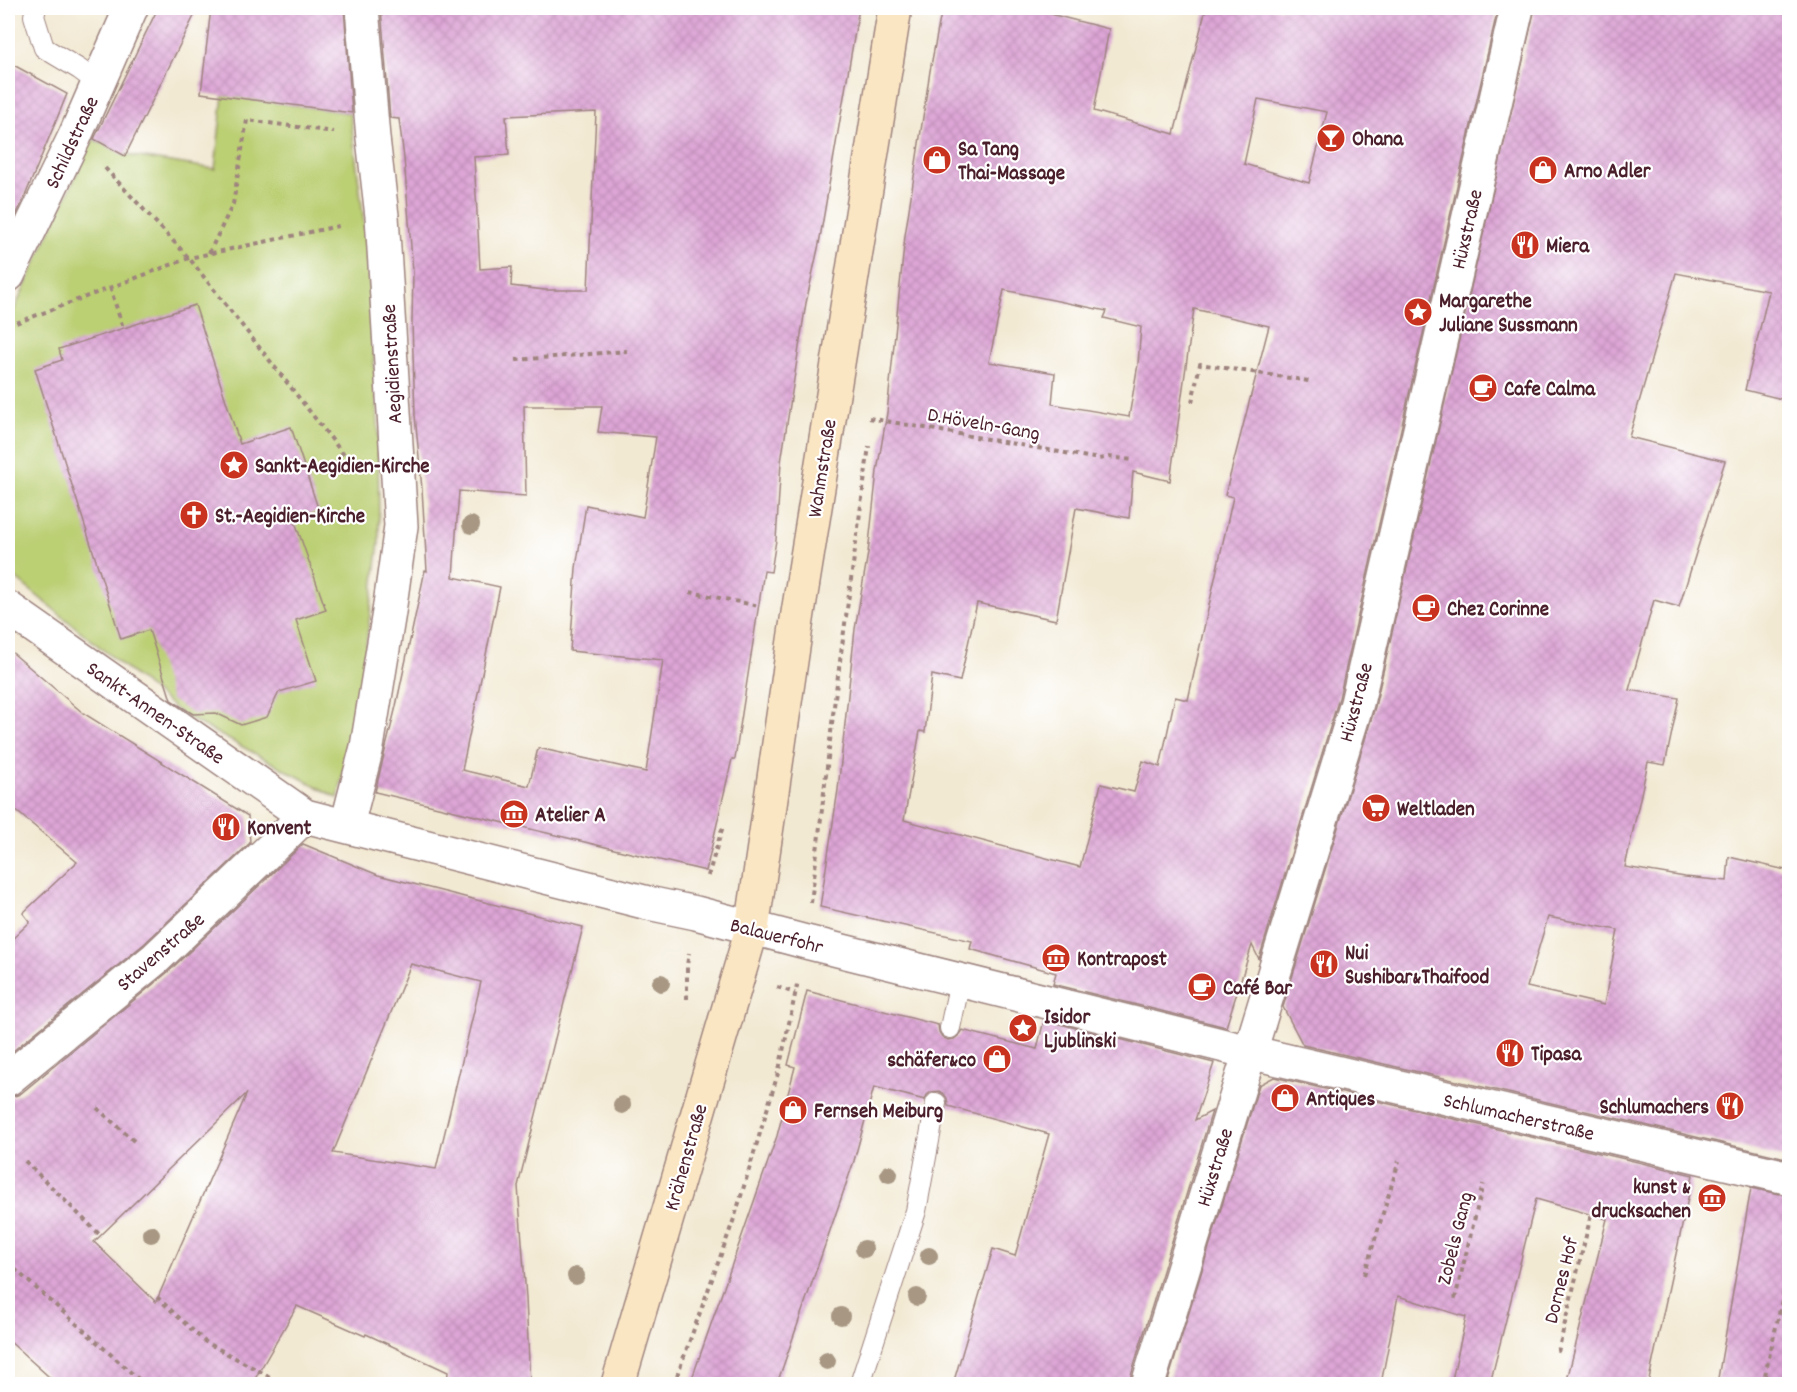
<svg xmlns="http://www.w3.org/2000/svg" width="1797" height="1392" viewBox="0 0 1797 1392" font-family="Dekko,sans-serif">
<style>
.green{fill:#bbcf73;stroke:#82774f;stroke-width:1.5}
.building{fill:url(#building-cross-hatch);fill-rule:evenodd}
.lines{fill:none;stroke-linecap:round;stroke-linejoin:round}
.lane-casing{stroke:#9e847f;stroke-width:22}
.street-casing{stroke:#9e847f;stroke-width:36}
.secondary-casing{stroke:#9e847f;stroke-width:36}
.path{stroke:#9e847f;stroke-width:4;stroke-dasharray:4.5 4.5;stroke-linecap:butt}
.lane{stroke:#fff;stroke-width:20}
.street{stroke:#fff;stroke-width:33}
.secondary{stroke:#fbe6c4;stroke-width:33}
.tree{fill:#a89783}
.labels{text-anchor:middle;stroke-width:4.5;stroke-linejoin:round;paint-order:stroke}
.poi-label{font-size:21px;font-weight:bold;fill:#4a1f2b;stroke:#fff;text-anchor:start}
.street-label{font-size:21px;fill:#4a1f2b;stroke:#fff}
</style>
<defs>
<pattern id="building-cross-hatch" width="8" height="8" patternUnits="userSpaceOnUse" patternTransform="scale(1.5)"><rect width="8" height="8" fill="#dda6d6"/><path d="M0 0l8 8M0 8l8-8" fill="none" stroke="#bf8eb8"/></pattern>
</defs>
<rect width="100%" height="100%" fill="#fff"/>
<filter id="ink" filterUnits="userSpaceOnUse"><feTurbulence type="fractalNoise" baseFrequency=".0167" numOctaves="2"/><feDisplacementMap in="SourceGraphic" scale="12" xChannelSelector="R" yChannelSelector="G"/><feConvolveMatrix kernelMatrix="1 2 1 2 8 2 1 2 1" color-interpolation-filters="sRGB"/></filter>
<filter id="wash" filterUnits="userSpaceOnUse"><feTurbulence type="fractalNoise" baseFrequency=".008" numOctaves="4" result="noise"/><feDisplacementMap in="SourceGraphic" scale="24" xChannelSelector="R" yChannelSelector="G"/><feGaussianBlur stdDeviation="1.35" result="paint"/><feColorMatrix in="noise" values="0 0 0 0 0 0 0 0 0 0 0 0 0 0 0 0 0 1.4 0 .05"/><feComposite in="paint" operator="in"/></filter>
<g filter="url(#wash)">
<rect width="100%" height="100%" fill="#f2e9d3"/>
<path class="green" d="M 223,95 L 350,113 L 366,238 L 378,424 L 379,542 L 361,685 L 338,798 L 183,715 L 8,572 L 8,323 L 93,139 L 126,155 L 215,169 Z"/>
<g id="blocks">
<g class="building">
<path d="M 158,8 L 198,8 L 125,156 L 94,139 Z"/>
<path d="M 211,8 L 344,8 L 352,113 L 201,93 Z"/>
<path d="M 381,8 L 859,8 L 819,244 L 806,303 L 781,462 L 776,540 L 771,572 L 764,571 L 735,759 L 732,759 L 706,871 L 375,792 L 396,706 L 425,570 L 427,571 L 422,489 L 415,415 L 412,323 L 413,272 L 404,158 L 399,119 L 390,118 ZM 596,112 L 588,290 L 545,290 L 511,286 L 512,267 L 480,269 L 474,157 L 509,155 L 506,116 ZM 524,406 L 602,406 L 598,432 L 656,437 L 643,517 L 586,505 L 576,568 L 570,651 L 663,660 L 646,772 L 538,748 L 529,786 L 462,770 L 500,587 L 453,577 L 459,491 L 526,496 Z"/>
<path d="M 942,8 L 1052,8 L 1050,14 L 1109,29 L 1094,111 L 1174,134 L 1206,8 L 1498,8 L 1339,698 L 1259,959 L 1252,945 L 1226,1027 L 1053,984 L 1056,973 L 970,949 L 972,941 L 820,907 L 838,790 L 855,629 L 868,553 L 877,471 L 887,413 L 905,236 L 930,71 ZM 1258,99 L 1327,112 L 1309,183 L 1244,164 ZM 1004,290 L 1107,311 L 1104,318 L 1141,327 L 1138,364 L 1129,417 L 1052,404 L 1055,373 L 989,362 ZM 1194,309 L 1269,326 L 1225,495 L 1233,497 L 1188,700 L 1175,697 L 1160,767 L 1143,761 L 1134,792 L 1101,784 L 1080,867 L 904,820 L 920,731 L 925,732 L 932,675 L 960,681 L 977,603 L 1056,620 L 1076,508 L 1129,518 L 1133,472 L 1170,481 Z"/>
<path d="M 1535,8 L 1790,8 L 1790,401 L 1745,390 L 1769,291 L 1676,273 L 1629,437 L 1725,461 L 1679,607 L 1654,600 L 1629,690 L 1679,698 L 1665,765 L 1648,762 L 1625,867 L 1685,877 L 1727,881 L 1729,857 L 1790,871 L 1790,1159 L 1303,1045 L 1283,1007 L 1375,707 ZM 1548,917 L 1618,930 L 1604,1005 L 1527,987 Z"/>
<path d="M 8,62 L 67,94 L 25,196 L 8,233 Z"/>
<path d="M 195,305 L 240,444 L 291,427 L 319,511 L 294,519 L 326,610 L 296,620 L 316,681 L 279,692 L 267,717 L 241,725 L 216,713 L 193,714 L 171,700 L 149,630 L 121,639 L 35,369 L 62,360 L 59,349 Z"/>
<path d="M 8,649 L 83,713 L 248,816 L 250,843 L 144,944 L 8,1055 L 8,943 L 30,922 L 23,913 L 77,862 L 8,804 Z"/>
<path d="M 303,844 L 378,875 L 583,927 L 518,1186 L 526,1298 L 530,1384 L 447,1384 L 448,1372 L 366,1334 L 365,1336 L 297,1306 L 252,1384 L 57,1384 L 8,1340 L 8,1097 L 12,1097 L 20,1094 L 168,972 ZM 411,964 L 481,982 L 436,1169 L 333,1153 ZM 247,1093 L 156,1302 L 94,1242 Z"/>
<path d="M 807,991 L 938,1025 L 939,1032 L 942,1037 L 948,1040 L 954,1039 L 958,1036 L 962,1030 L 1037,1049 L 1044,1020 L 1214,1063 L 1195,1120 L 1212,1111 L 1130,1378 L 1130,1384 L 953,1384 L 993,1249 L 1015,1256 L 1049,1134 L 948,1106 L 947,1098 L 944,1094 L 939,1091 L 931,1092 L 927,1095 L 925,1100 L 874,1087 L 854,1161 L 777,1384 L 690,1384 L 777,1136 L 795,1067 L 788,1065 Z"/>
<path d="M 1274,1077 L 1693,1175 L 1648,1384 L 1566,1384 L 1607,1219 L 1536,1199 L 1490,1384 L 1451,1384 L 1466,1317 L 1398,1296 L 1381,1384 L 1167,1384 L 1259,1085 Z"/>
<path d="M 1751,1188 L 1790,1196 L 1790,1384 L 1717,1384 Z"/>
</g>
</g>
</g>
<g filter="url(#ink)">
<use href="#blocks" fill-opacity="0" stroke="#9e847f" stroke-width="1.5"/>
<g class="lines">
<g class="lane-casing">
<g id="lane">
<path d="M 36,8 L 34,16 L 44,48 L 79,69 L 98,83"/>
<path d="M 950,1028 L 960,981"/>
<path d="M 860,1384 L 916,1211 L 936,1103"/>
</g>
</g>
<g class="street-casing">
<g id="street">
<path d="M 8,275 L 75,136 L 131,8"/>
<path d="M 8,608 L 305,816 L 648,903 L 696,913 L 806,942 L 1249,1052 L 1790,1178"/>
<path d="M 347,825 L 367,747 L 389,612 L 401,526 L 382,216 L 373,138 L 362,8"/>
<path d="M 8,1079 L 156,958 L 305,816"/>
<path d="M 1148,1384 L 1357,703 L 1517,8"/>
</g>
</g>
<g class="secondary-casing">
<path id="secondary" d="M 618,1384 L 752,929 L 798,613 L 895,8"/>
</g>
<g class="path">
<path d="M 105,168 L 189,258 L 355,469"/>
<path d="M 209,253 L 233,204 L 247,120 L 334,132"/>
<path d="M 110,287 L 123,328"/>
<path d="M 8,326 L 189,258 L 343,225"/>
<path d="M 516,360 L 627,351"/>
<path d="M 1192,402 L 1200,364 L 1309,381"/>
<path d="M 869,418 L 1099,459 L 1109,457 L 1133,460"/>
<path d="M 690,592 L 759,606"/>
<path d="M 708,876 L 723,826"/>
<path d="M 811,903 L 835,698 L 869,446"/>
<path d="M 777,987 L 795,993"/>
<path d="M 687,999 L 687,965 L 689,953"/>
<path d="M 97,1108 L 134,1141"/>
<path d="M 25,1161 L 102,1237"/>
<path d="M 8,1263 L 144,1384"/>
<path d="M 1364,1275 L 1399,1161"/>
<path d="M 157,1297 L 204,1341 L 283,1384"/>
<path d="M 1455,1299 L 1483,1184"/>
<path d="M 1558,1352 L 1591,1215"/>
<path d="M 674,1384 L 735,1216 L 779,1070 L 798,981"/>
<path d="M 1763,1384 L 1790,1265"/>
</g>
<use href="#lane" class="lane"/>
<use href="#street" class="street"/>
<use href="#secondary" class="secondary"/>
</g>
<g class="tree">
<circle cx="471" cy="525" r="9"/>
<circle cx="661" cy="983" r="9"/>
<circle cx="622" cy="1105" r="9"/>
<circle cx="889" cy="1174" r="9"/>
<circle cx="151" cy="1234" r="9"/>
<circle cx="864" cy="1249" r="9"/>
<circle cx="929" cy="1256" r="9"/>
<circle cx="576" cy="1276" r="9"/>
<circle cx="917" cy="1297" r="9"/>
<circle cx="841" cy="1316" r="9"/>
<circle cx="827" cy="1361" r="9"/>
</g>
</g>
<defs>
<g id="bar-disc" transform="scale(1.5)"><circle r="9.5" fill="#c8321e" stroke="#fff"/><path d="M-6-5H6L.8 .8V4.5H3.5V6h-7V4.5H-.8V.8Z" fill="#fff"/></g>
<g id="shop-disc" transform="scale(1.5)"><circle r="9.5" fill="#c8321e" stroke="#fff"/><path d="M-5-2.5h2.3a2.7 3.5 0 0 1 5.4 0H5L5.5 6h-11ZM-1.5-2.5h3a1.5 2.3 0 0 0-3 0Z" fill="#fff"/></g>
<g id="restaurant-disc" transform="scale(1.5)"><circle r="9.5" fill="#c8321e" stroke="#fff"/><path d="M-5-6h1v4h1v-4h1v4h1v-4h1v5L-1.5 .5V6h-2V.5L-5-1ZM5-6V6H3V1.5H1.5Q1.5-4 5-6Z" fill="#fff"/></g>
<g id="sight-disc" transform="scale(1.5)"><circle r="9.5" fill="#c8321e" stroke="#fff"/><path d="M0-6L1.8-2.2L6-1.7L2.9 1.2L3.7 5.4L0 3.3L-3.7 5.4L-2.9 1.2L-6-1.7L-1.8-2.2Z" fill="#fff"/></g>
<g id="cafe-disc" transform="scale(1.5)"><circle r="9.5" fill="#c8321e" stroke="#fff"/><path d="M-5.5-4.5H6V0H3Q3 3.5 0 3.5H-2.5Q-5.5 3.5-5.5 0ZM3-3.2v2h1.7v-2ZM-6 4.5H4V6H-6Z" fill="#fff"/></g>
<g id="church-disc" transform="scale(1.5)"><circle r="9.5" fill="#c8321e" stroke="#fff"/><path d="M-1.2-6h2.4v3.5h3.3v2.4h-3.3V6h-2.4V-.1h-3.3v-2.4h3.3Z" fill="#fff"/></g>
<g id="supermarket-disc" transform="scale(1.5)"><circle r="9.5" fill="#c8321e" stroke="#fff"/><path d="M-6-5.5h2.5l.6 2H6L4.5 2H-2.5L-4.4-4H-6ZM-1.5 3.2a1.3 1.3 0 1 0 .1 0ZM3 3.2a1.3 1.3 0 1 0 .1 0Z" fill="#fff"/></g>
<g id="museum-disc" transform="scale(1.5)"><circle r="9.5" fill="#c8321e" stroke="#fff"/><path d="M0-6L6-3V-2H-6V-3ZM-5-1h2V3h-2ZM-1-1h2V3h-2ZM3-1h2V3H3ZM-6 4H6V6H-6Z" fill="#fff"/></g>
</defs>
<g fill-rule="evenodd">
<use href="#bar-disc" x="1331" y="138"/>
<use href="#shop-disc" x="937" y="160"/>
<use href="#shop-disc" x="1543" y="170"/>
<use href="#restaurant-disc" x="1525" y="245"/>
<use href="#sight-disc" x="1418" y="312"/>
<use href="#cafe-disc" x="1483" y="388"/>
<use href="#sight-disc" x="234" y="465"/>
<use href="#church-disc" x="194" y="515"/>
<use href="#cafe-disc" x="1426" y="608"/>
<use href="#supermarket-disc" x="1376" y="808"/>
<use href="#museum-disc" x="514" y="814"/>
<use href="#restaurant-disc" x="226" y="827"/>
<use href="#museum-disc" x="1056" y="958"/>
<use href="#restaurant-disc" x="1324" y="964"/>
<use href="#cafe-disc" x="1202" y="987"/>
<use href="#sight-disc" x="1023" y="1028"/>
<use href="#restaurant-disc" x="1510" y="1053"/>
<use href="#shop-disc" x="997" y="1059"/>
<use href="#shop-disc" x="1285" y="1098"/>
<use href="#restaurant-disc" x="1730" y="1106"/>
<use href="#shop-disc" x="793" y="1110"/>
<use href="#museum-disc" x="1712" y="1198"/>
</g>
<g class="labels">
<g class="poi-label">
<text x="1352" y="145">Ohana</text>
<text x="958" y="155">Sa Tang<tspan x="958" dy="24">Thai-Massage</tspan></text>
<text x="1564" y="177">Arno Adler</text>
<text x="1546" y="252">Miera</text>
<text x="1439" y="307">Margarethe<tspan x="1439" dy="24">Juliane Sussmann</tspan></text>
<text x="1504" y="395">Cafe Calma</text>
<text x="255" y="472">Sankt-Aegidien-Kirche</text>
<text x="215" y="522">St.-Aegidien-Kirche</text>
<text x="1447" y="615">Chez Corinne</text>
<text x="1397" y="815">Weltladen</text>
<text x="535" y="821">Atelier A</text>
<text x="247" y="834">Konvent</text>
<text x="1345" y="959">Nui<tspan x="1345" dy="24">Sushibar&amp;Thaifood</tspan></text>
<text x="1077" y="965">Kontrapost</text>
<text x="1223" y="994">Café Bar</text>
<text x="1044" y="1023">Isidor<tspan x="1044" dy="24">Ljublinski</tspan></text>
<text x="1531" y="1060">Tipasa</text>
<text x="976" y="1066" text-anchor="end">schäfer&amp;co</text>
<text x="1306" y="1105">Antiques</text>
<text x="1709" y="1113" text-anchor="end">Schlumachers</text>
<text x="814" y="1117">Fernseh Meiburg</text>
<text x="1691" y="1193" text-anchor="end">kunst &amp;<tspan x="1691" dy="24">drucksachen</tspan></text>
</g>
<g class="street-label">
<text transform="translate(71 142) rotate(-65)" y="7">Schildstraße</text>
<text transform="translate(1466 229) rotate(-77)" y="7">Hüxstraße</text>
<text transform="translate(391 364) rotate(-93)" y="7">Aegidienstraße</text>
<text transform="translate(984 423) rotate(10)" y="7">D.Höveln-Gang</text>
<text transform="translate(821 468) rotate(-81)" y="7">Wahmstraße</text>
<text transform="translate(1355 702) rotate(-75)" y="7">Hüxstraße</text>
<text transform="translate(156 712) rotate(35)" y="7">Sankt-Annen-Straße</text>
<text transform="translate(777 935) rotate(14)" y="7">Balauerfohr</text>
<text transform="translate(160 951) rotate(-41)" y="7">Stavenstraße</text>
<text transform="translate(1519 1116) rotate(13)" y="7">Schlumacherstraße</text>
<text transform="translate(685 1157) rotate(-74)" y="7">Krähenstraße</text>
<text transform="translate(1214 1167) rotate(-73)" y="7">Hüxstraße</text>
<text transform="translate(1454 1238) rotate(-76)" y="7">Zobels Gang</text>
<text transform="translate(1560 1280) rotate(-76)" y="7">Dornes Hof</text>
</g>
</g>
<rect width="1797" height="1392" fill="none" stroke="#fff" stroke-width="30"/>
</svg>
